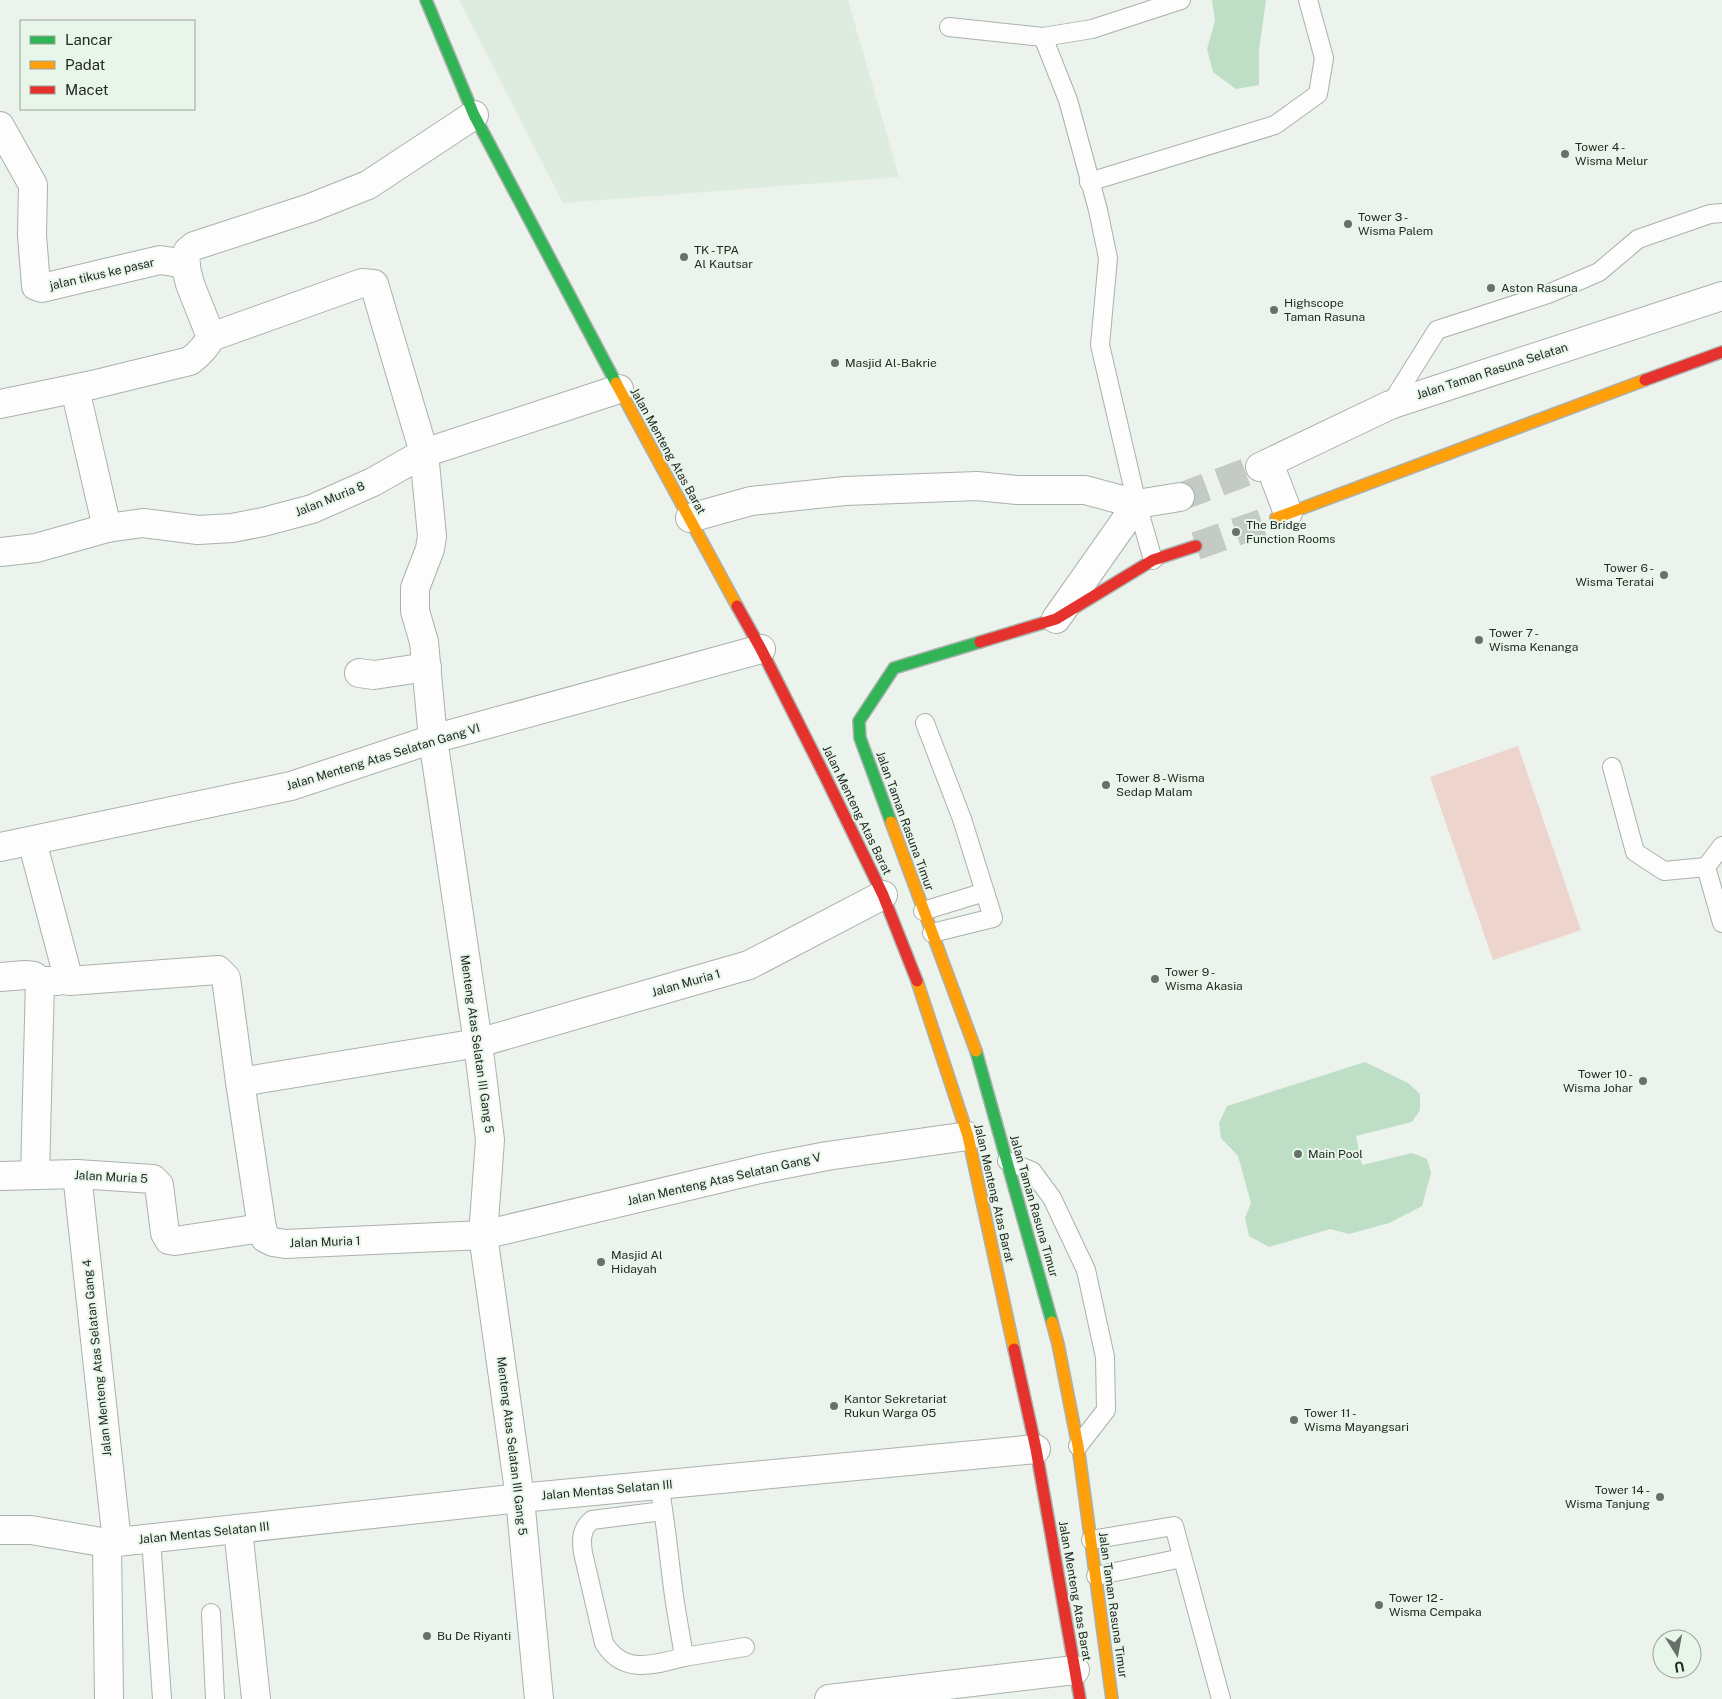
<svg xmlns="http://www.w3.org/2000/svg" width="1722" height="1699" viewBox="0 0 1722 1699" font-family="'Public Sans',sans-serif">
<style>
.built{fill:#deecdf}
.green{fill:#edd4cd}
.water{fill:#bedfc5}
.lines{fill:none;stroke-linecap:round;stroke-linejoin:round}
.street-tunnel{stroke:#c4cac4;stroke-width:28;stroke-dasharray:28 14;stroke-linecap:butt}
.secondary-tunnel{stroke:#c4cac4;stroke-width:28;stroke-dasharray:28 14;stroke-linecap:butt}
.lane-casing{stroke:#abb1ac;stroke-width:20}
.street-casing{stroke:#abb1ac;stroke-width:30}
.fast-casing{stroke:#abb1ac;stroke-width:14}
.slow-casing{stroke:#abb1ac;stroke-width:14}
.jam-casing{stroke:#abb1ac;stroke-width:14}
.lane{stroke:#fcfdfc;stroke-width:18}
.street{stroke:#fcfdfc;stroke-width:28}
.fast{stroke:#30b455;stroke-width:11}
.slow{stroke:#ff9f0a;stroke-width:11}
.jam{stroke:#e5322d;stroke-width:11}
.poi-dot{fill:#696f6a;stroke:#e8f6ea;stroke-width:2}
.labels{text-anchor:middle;stroke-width:4;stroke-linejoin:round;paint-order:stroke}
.poi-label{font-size:12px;fill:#232824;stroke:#e8f6ea;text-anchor:start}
.street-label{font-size:12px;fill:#232824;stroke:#e8f6ea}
</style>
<rect width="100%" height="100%" fill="#ecf2ec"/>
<path class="built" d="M 459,0 L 848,0 L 899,177 L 563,203 Z"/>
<path class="green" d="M 1518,746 L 1581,930 L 1493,960 L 1430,777 Z"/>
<g class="water">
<path d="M 1212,0 L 1266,0 L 1259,50 L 1259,85 L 1236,89 L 1213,72 L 1207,49 L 1215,21 Z"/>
<path d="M 1365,1062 L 1408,1083 L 1420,1094 L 1420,1110 L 1412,1122 L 1356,1136 L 1362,1165 L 1412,1153 L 1427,1159 L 1431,1173 L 1422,1206 L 1389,1223 L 1349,1234 L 1330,1229 L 1269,1247 L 1249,1236 L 1245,1218 L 1251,1203 L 1238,1156 L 1221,1138 L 1219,1123 L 1227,1106 Z"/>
</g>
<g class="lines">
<path class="street-tunnel" d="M 1180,497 L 1260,467"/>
<path class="secondary-tunnel" d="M 1196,546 L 1276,518"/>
<g class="lane-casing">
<g id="lane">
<path d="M 949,27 L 1043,37 L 1068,100 L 1098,210 L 1108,258 L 1100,345 L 1137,504 L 1153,560"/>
<path d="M 1043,37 L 1092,29 L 1181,0"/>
<path d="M 1089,182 L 1275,125 L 1318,94 L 1324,58 L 1308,0"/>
<path d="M 1390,405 L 1437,330 L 1548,294 L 1599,272 L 1638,239 L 1710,214 L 1722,213"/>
<path d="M 925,723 L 962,819 L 993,918 L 932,933"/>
<path d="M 1612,767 L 1635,852 L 1664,871 L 1706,867"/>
<path d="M 1722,846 L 1706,867 L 1722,923"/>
<path d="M 923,911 L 985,892"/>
<path d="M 1007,1161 L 1032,1171 L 1052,1198 L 1086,1270 L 1105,1357 L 1106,1410 L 1078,1446"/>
<path d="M 659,1485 C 666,1522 669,1559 674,1596 C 677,1617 681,1637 684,1657 C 653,1665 623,1675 604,1643 L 583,1553 C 581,1540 581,1529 592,1520 L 663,1511"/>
<path d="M 151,1538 L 162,1699"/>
<path d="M 1091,1540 L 1174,1526 L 1221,1699"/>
<path d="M 1096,1576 L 1182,1558"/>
<path d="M 211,1613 L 215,1699"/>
<path d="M 684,1657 L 745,1647"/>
</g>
</g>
<g class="street-casing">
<g id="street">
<path d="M 0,126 L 33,185 L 32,235 L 36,286 L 42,288 L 160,260 L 186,264"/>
<path d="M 211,337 L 362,283 L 374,284 L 424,453 L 432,536 L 430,549 L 415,588 L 415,611 L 424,642 L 433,739 L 478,1043 L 490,1140 L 483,1235 L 520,1498 L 539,1699"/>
<path d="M 75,389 L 107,528"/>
<path d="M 0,404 L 92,385 L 190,361 C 199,354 206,347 211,337 L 190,284 L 184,260 L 188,251 L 194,246 L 310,208 L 368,185 L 474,115"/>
<path d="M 1269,463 L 1288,513"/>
<path d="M 1260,467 L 1390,405 L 1722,296"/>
<path d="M 690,518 L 751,501 L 845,491 L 977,486 L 1017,490 L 1085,490 L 1137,504 L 1180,497"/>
<path d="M 0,552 L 36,548 L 107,528 L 143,523 L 198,530 L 232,528 L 263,522 L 312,509 L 373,482 L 424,453 L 619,389"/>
<path d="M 1056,619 L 1137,504"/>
<path d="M 359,673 L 374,675 L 427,667"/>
<path d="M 32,841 L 69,981 L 218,970 L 226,978 L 240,1082 L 262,1228 L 265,1238 L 273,1242 L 285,1244 L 483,1235 L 760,1169 L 827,1156 L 968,1136"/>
<path d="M 0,847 L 291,786 L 433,739 L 761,649"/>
<path d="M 0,977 L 25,975 L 34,976 L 40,981 L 58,981"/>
<path d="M 240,1082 L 478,1043 L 749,965 L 883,895"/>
<path d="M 77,1174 L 117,1542"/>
<path d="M 35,1175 L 40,981"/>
<path d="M 0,1176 L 77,1174 L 153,1179 L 159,1185 L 165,1233 L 169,1240 L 175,1241 L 262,1228"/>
<path d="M 238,1529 L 256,1699"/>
<path d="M 0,1530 L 31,1530 L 107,1543 L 117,1542 L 520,1498 L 1036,1449"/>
<path d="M 107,1543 L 109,1699"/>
<path d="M 829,1699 L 1075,1670"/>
</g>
</g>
<g class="fast-casing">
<g id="fast">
<path d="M 426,0 L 474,115 L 616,383"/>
<path d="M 891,822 L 860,738 L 859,721 L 894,668 L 980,642"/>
<path d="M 976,1051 L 1052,1322"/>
</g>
</g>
<g class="slow-casing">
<g id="slow">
<path d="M 616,383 L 737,606"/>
<path d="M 1276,518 L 1645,380"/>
<path d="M 891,822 L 976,1051"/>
<path d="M 917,981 L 968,1136 L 1014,1349"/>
<path d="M 1052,1322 L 1058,1344 L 1078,1446 L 1112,1699"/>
</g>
</g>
<g class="jam-casing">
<g id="jam">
<path d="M 1645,380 L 1722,352"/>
<path d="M 737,606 L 761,649 L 825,776 L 883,895 L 917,981"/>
<path d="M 980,642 L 1056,619 L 1153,560 L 1196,546"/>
<path d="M 1014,1349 L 1036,1449 L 1080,1699"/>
</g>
</g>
<use href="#lane" class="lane"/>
<use href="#street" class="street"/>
<use href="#fast" class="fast"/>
<use href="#slow" class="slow"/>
<use href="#jam" class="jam"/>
</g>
<g class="poi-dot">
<circle cx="1565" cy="154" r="5"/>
<circle cx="1348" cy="224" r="5"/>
<circle cx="684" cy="257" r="5"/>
<circle cx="1491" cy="288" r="5"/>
<circle cx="1274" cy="310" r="5"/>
<circle cx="835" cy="363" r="5"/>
<circle cx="1236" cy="532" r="5"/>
<circle cx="1664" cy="575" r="5"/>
<circle cx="1479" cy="640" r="5"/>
<circle cx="1106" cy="785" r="5"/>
<circle cx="1155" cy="979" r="5"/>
<circle cx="1643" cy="1081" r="5"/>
<circle cx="1298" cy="1154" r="5"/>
<circle cx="601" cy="1262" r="5"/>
<circle cx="834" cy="1406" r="5"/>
<circle cx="1294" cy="1420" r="5"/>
<circle cx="1660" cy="1497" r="5"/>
<circle cx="1379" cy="1605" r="5"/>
<circle cx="427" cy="1636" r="5"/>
</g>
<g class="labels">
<g class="poi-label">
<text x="1575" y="151">Tower 4 -<tspan x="1575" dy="14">Wisma Melur</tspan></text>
<text x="1358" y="221">Tower 3 -<tspan x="1358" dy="14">Wisma Palem</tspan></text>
<text x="694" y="254">TK - TPA<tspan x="694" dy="14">Al Kautsar</tspan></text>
<text x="1501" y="292">Aston Rasuna</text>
<text x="1284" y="307">Highscope<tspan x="1284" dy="14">Taman Rasuna</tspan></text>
<text x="845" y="367">Masjid Al-Bakrie</text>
<text x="1246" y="529">The Bridge<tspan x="1246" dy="14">Function Rooms</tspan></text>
<text x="1654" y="572" text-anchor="end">Tower 6 -<tspan x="1654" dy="14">Wisma Teratai</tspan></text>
<text x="1489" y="637">Tower 7 -<tspan x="1489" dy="14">Wisma Kenanga</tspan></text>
<text x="1116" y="782">Tower 8 - Wisma<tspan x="1116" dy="14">Sedap Malam</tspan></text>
<text x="1165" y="976">Tower 9 -<tspan x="1165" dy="14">Wisma Akasia</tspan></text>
<text x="1633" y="1078" text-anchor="end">Tower 10 -<tspan x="1633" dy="14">Wisma Johar</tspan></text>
<text x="1308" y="1158">Main Pool</text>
<text x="611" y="1259">Masjid Al<tspan x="611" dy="14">Hidayah</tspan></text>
<text x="844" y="1403">Kantor Sekretariat<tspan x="844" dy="14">Rukun Warga 05</tspan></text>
<text x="1304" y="1417">Tower 11 -<tspan x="1304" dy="14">Wisma Mayangsari</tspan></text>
<text x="1650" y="1494" text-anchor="end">Tower 14 -<tspan x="1650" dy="14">Wisma Tanjung</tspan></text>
<text x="1389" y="1602">Tower 12 -<tspan x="1389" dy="14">Wisma Cempaka</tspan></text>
<text x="437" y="1640">Bu De Riyanti</text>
</g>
<g class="street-label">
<text transform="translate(102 274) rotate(-13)" y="4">jalan tikus ke pasar</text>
<text transform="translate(1492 371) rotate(-18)" y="4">Jalan Taman Rasuna Selatan</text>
<text transform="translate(668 451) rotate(61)" y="4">Jalan Menteng Atas Barat</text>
<text transform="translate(330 499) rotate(-22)" y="4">Jalan Muria 8</text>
<text transform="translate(383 757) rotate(-17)" y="4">Jalan Menteng Atas Selatan Gang VI</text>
<text transform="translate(857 810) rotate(64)" y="4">Jalan Menteng Atas Barat</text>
<text transform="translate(905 821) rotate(70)" y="4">Jalan Taman Rasuna Timur</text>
<text transform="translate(686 983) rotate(-16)" y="4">Jalan Muria 1</text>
<text transform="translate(477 1044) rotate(82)" y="4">Menteng Atas Selatan III Gang 5</text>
<text transform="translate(111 1177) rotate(3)" y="4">Jalan Muria 5</text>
<text transform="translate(724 1179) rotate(-13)" y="4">Jalan Menteng Atas Selatan Gang V</text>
<text transform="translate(994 1193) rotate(77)" y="4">Jalan Menteng Atas Barat</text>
<text transform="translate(1034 1206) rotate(74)" y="4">Jalan Taman Rasuna Timur</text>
<text transform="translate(325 1242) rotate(-2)" y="4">Jalan Muria 1</text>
<text transform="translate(97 1358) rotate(-96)" y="4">Jalan Menteng Atas Selatan Gang 4</text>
<text transform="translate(512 1446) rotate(83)" y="4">Menteng Atas Selatan III Gang 5</text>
<text transform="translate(607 1490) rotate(-5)" y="4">Jalan Mentas Selatan III</text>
<text transform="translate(204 1533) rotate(-6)" y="4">Jalan Mentas Selatan III</text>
<text transform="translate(1075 1591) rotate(80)" y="4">Jalan Menteng Atas Barat</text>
<text transform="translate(1113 1605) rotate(82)" y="4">Jalan Taman Rasuna Timur</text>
</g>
</g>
<rect x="20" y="20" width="175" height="90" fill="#e8f6ea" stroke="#99a49b"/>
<rect x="30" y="36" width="25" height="8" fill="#30b455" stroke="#99a49b"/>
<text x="65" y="45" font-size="15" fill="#232824">Lancar</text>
<rect x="30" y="61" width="25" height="8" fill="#ff9f0a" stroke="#99a49b"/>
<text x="65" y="70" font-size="15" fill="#232824">Padat</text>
<rect x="30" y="86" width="25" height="8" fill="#e5322d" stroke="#99a49b"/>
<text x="65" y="95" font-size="15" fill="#232824">Macet</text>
<g transform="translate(1677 1654) rotate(169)"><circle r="24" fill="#e8f6ea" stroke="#99a49b"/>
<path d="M0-4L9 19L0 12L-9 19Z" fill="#696f6a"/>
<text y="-8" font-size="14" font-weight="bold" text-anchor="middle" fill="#232824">U</text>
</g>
</svg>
